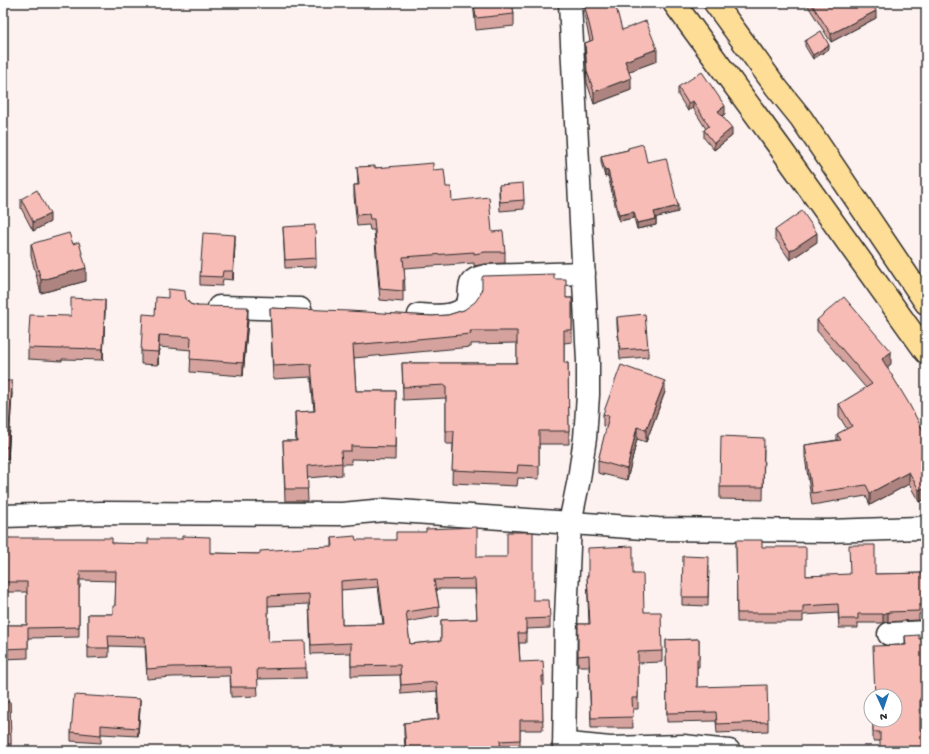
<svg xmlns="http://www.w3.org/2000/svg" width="929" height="754" viewBox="0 0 929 754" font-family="'Gochi Hand',sans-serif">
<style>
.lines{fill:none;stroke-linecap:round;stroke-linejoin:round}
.minor-casing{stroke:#2b2b2b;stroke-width:25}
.highway-casing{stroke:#2b2b2b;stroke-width:25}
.minor{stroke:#fff;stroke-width:22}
.highway{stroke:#fedd96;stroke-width:22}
.wall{fill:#d5a29d;stroke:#2b2b2b;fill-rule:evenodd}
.shaded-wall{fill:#ae8480;stroke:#2b2b2b}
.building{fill:#f8bcb7;stroke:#2b2b2b;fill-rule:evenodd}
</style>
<rect width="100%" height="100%" fill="#fef2f1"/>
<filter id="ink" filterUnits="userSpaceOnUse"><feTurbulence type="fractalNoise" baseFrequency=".025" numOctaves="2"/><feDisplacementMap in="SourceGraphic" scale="8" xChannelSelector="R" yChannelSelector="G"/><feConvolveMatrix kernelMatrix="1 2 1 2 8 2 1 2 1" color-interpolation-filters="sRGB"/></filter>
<g filter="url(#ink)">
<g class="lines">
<g class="minor-casing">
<g id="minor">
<path d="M 219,307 L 300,309"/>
<path d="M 419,315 C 432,316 457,318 466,306 C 475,295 461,280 485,276 L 584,273"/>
<path d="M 3,516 L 101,513 L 342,514 L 385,510 L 658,529 L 828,531 L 919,528 L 926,527"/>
<path d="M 889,634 L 926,632"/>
<path d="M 564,745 L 569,744 L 610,748 L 683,746 L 729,751"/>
<path d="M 564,751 L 566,618 L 570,523 L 579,479 L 585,438 L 588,395 L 588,361 L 570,3"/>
</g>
</g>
<g class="highway-casing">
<g id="highway">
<path d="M 674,3 L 781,149 L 926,352"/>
<path d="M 715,3 L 776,87 L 801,118 L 926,303"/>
</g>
</g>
<use href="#minor" class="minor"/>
<use href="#highway" class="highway"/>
</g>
<g class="wall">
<path d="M 473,3 L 512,3 L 514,14 L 514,26 L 476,30 Z"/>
<path d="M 584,3 L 622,30 L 657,61 L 629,71 L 631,90 L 594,104 L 587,83 L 585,43 L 590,41 L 584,14 Z"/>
<path d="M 806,3 L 872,3 L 876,18 L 831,42 Z"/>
<path d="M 805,41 L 829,49 L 813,59 L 805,46 Z"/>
<path d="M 678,87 L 725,114 L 722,116 L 732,136 L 714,150 L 704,138 L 704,130 L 706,129 L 693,108 L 688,111 L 678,95 Z"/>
<path d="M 628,148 L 647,162 L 678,212 L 656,217 L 656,225 L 637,229 L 634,218 L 619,221 L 608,176 L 605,177 L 601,162 L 601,156 L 628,150 Z"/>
<path d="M 357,167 L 433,170 L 446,187 L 452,201 L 492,232 L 505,252 L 505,263 L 485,264 L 474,266 L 474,263 L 404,268 L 405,291 L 403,291 L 403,302 L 380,300 L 374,230 L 370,230 L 369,225 L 357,226 L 354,196 L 354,185 L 358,185 Z"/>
<path d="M 499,185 L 524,200 L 524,209 L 500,211 L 499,194 Z"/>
<path d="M 21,199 L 50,222 L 33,231 L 21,208 Z"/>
<path d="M 283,227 L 316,258 L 316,267 L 285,268 Z"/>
<path d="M 775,230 L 817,242 L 790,260 L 775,238 Z"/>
<path d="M 31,244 L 73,244 L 86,281 L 41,293 L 31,256 Z"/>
<path d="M 235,244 L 233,280 L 223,279 L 222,286 L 200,285 L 200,276 Z"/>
<path d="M 554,279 L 566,298 L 572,298 L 572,342 L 564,343 L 564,363 L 568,363 L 569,444 L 539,444 L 539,479 L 518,478 L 517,486 L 452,483 L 453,444 L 446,444 L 446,398 L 403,400 L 402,363 L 517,363 L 517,343 L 471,344 L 471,347 L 354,358 L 356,391 L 396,391 L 395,460 L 351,459 L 351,464 L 342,464 L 342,475 L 307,478 L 308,501 L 285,501 L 283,441 L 296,441 L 295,425 L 295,412 L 314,411 L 311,377 L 273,379 L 270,308 L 432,316 L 448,315 L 464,310 Z"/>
<path d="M 185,295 L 186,299 L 190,304 L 248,320 L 243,376 L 190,372 L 191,350 L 159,347 L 158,365 L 141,364 L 141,351 L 155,315 L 168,298 Z"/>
<path d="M 105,311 L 103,360 L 62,359 L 62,361 L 28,359 L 28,348 L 71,316 Z"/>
<path d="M 617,317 L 648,348 L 648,357 L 620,359 L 617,325 Z"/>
<path d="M 817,320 L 891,364 L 887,367 L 926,436 L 926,499 L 919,502 L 909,484 L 870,505 L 866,496 L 812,505 L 805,457 L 805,445 L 837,440 L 837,434 L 847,429 L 839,416 L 839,404 L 866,388 L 817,331 Z"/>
<path d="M 3,381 L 12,393 L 8,460 L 3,459 Z"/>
<path d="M 665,392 L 646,442 L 637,439 L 627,480 L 598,473 L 598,461 L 607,427 L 603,426 L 603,414 Z"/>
<path d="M 764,450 L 763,500 L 720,499 L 720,487 Z"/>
<path d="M 3,538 L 112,543 L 210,553 L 260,554 L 332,546 L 332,538 L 477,557 L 533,600 L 550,618 L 550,628 L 526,629 L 526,643 L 519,643 L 520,662 L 544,676 L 544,685 L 542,685 L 543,730 L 520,730 L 520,750 L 500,750 L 405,748 L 404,733 L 404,723 L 438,719 L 437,691 L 401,694 L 400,675 L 351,676 L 351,653 L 311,654 L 309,604 L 268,606 L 268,642 L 306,668 L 306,678 L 257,679 L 258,696 L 231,697 L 230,676 L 172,677 L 147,679 L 145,647 L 109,646 L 109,657 L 88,658 L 88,614 L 113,614 L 115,606 L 116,581 L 80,580 L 80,588 L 79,588 L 79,637 L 28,638 L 28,658 L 3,659 L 3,625 L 27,625 L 27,592 L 3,592 ZM 378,587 L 383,624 L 342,625 L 341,590 ZM 436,589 L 475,589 L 477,619 L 441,620 L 441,641 L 410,644 L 407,622 L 439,616 L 439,607 Z"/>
<path d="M 736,540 L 762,547 L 806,576 L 875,574 L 925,573 L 926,570 L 926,614 L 919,614 L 919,620 L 888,622 L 883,623 L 858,623 L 858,628 L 839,628 L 838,613 L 803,615 L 803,622 L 737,622 Z"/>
<path d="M 709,566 L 708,606 L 682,605 L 682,597 Z"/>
<path d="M 633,574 L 644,612 L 662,651 L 662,662 L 638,663 L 638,709 L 632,709 L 633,728 L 591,728 L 589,666 L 578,666 L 578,624 L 589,624 L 587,576 Z"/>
<path d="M 905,636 L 919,639 L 926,638 L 926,707 L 920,707 L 880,741 L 873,741 L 873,720 L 905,645 Z"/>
<path d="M 699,639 L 699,667 L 697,667 L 697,687 L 768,722 L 768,731 L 717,733 L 716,721 L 667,722 L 666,640 Z"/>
<path d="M 3,702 L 10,702 L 11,751 L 3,751 Z"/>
<path d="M 140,708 L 138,736 L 101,734 L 101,743 L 71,741 L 71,732 Z"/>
</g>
<g class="shaded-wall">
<path d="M 781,3 L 787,3 L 781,7 Z"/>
<path d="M 876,11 L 876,18 L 831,42 L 831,34 Z"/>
<path d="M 829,45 L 829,49 L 813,59 L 813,55 Z"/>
<path d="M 657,49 L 657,61 L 625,73 L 625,61 Z"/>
<path d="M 631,78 L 631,90 L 594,104 L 594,92 Z"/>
<path d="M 693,101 L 693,108 L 688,111 L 688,103 Z"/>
<path d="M 725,106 L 725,114 L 718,119 L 718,111 Z"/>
<path d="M 732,128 L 732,136 L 714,150 L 714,143 Z"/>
<path d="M 608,170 L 608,176 L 605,177 L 605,171 Z"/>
<path d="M 678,206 L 678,212 L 654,218 L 654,212 Z"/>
<path d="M 634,212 L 634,218 L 619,221 L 619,215 Z"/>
<path d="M 50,214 L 50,222 L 33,231 L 33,222 Z"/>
<path d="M 656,219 L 656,225 L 637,229 L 637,223 Z"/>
<path d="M 817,233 L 817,242 L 790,260 L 790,251 Z"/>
<path d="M 235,235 L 235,244 L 233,280 L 233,271 Z"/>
<path d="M 86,268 L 86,281 L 41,293 L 41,280 Z"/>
<path d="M 105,300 L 105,311 L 103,360 L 103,349 Z"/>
<path d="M 248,307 L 248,320 L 243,376 L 243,363 Z"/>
<path d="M 159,335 L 159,347 L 158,365 L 158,352 Z"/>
<path d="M 891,352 L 891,364 L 882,371 L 882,359 Z"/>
<path d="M 12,381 L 12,393 L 8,460 L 8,447 Z"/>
<path d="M 665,381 L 665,392 L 646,442 L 646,430 Z"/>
<path d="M 637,427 L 637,439 L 627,480 L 627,469 Z"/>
<path d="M 909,472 L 909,484 L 870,505 L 870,493 Z"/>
<path d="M 926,487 L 926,499 L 919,502 L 919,490 Z"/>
<path d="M 888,612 L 888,622 L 883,623 L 883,614 Z"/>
<path d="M 140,699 L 140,708 L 138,736 L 138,728 Z"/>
</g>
<g class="building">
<path d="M 474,3 L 512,3 L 514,14 L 476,18 Z"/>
<path d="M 584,3 L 615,3 L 622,30 L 646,21 L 657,49 L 625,61 L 631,78 L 594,92 L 587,71 L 585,43 L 593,40 Z"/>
<path d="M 811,3 L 872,3 L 876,11 L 831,34 Z"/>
<path d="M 821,31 L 829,45 L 813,55 L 805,41 Z"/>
<path d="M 702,72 L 725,106 L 718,111 L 732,128 L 714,143 L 704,130 L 709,126 L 693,101 L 688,103 L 678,87 Z"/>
<path d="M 643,144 L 647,162 L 666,158 L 678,206 L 654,212 L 656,219 L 637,223 L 634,212 L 619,215 L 608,170 L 605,171 L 601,156 L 628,150 L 628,148 Z"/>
<path d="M 433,163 L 433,170 L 444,169 L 446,187 L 451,187 L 452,201 L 489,197 L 492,232 L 503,231 L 505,252 L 485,252 L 474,254 L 474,252 L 403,257 L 405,280 L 403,280 L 403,291 L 380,289 L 374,219 L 370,219 L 369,214 L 357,215 L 354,185 L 359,185 L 357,167 L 375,166 L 375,168 Z"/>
<path d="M 523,183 L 524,200 L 500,202 L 499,185 Z"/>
<path d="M 37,190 L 50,214 L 33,222 L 21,199 Z"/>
<path d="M 802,211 L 817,233 L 790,251 L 775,230 Z"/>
<path d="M 315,225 L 316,258 L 285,260 L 283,227 Z"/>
<path d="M 69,233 L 73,244 L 79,242 L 86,268 L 41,280 L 31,244 Z"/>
<path d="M 203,233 L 235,235 L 233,271 L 223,271 L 222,277 L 200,276 Z"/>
<path d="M 554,274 L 554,279 L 566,279 L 566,298 L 572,298 L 572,330 L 564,330 L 564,363 L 568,363 L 569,431 L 539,431 L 539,466 L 518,465 L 517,473 L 452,470 L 454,431 L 446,431 L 446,385 L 403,387 L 402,363 L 517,363 L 517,331 L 470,331 L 471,334 L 353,345 L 356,391 L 396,391 L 395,447 L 351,446 L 351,451 L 341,451 L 342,463 L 307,466 L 308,489 L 285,489 L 283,441 L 297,441 L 295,412 L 315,411 L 311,364 L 273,366 L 270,308 L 349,311 L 432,316 L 448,315 L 464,310 L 475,302 L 480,295 L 482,288 L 482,278 L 483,276 Z"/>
<path d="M 168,289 L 185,291 L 185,293 L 186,299 L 190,304 L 196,306 L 248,307 L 243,363 L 190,359 L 191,337 L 159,335 L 158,352 L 141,351 L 143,314 L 155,315 L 156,297 L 168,298 Z"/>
<path d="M 844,297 L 891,352 L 882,359 L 908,402 L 926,436 L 926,487 L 919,490 L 909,472 L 870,493 L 866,485 L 812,493 L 805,445 L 841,440 L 837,434 L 852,426 L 839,404 L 872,384 L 817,320 Z"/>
<path d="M 71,298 L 105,300 L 103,349 L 62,348 L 62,349 L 28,348 L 30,315 L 71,316 Z"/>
<path d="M 645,314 L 648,348 L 620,350 L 617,317 Z"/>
<path d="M 621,365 L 665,381 L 646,430 L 637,427 L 627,469 L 598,461 L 609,416 L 603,414 Z"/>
<path d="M 3,381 L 12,381 L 8,447 L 3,447 Z"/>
<path d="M 721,436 L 764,438 L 763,487 L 720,487 Z"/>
<path d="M 477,527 L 477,557 L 507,557 L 507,532 L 533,532 L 533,600 L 549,600 L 550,618 L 526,619 L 526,633 L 518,633 L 520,662 L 543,661 L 544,676 L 542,676 L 543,720 L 520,720 L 520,740 L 500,741 L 501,751 L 403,751 L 402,748 L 406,748 L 404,723 L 439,719 L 437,682 L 401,685 L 400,665 L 351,666 L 351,643 L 311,645 L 309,594 L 268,596 L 268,642 L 305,641 L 306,668 L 257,669 L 258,687 L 231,687 L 230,666 L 172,667 L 147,669 L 145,637 L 108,636 L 109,648 L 88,648 L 88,614 L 113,614 L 113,606 L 115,606 L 116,571 L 80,571 L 80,579 L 79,579 L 79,627 L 28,628 L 28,648 L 3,649 L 3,625 L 27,625 L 27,582 L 3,582 L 3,538 L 112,538 L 112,543 L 148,544 L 148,539 L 182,539 L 182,536 L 210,537 L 210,553 L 260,554 L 260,551 L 304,548 L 303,547 L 333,546 L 332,538 L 355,536 L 356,540 L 396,540 L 396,532 L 426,532 L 426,529 ZM 378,578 L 384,624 L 342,625 L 341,581 ZM 475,579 L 477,619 L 441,620 L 441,641 L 410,644 L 406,612 L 439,607 L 434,580 Z"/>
<path d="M 736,540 L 762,540 L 762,547 L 806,547 L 806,576 L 850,574 L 849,545 L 875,545 L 875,574 L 925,573 L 925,570 L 926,570 L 926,605 L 919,605 L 919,611 L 888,612 L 883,614 L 858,614 L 858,619 L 839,619 L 838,604 L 803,606 L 803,613 L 737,613 Z"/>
<path d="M 633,546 L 633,574 L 643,574 L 644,612 L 661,612 L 662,651 L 638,652 L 638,698 L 632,698 L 633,717 L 591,718 L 589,655 L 578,656 L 578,624 L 590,624 L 587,576 L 588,576 L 588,548 Z"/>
<path d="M 683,556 L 709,557 L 708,597 L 682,597 Z"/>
<path d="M 919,635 L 919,639 L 926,638 L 926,697 L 920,698 L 920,730 L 926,730 L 926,751 L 880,751 L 880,732 L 873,732 L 873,720 L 895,720 L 895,696 L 875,696 L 873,646 L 906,645 L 905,636 Z"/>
<path d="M 699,639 L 699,659 L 697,659 L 697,687 L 767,685 L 768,722 L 717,724 L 716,712 L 667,713 L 666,640 Z"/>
<path d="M 74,695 L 140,699 L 138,728 L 101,725 L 101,735 L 71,732 Z"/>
<path d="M 3,702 L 10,702 L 11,744 L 3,744 Z"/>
<path d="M 586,748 L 610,750 L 664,748 L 665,751 L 585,751 Z"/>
</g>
</g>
<rect width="929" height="754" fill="none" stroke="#fff" stroke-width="16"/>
<rect x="8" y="8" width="913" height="738" fill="none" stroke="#2b2b2b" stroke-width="1.5" filter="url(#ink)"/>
<g transform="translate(883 708) rotate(177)"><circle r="19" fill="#ffffff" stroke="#aaaaaa"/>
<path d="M0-3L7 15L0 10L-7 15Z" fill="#1f6fb2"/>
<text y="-6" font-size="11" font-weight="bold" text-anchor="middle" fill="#2b2b2b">N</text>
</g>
</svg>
